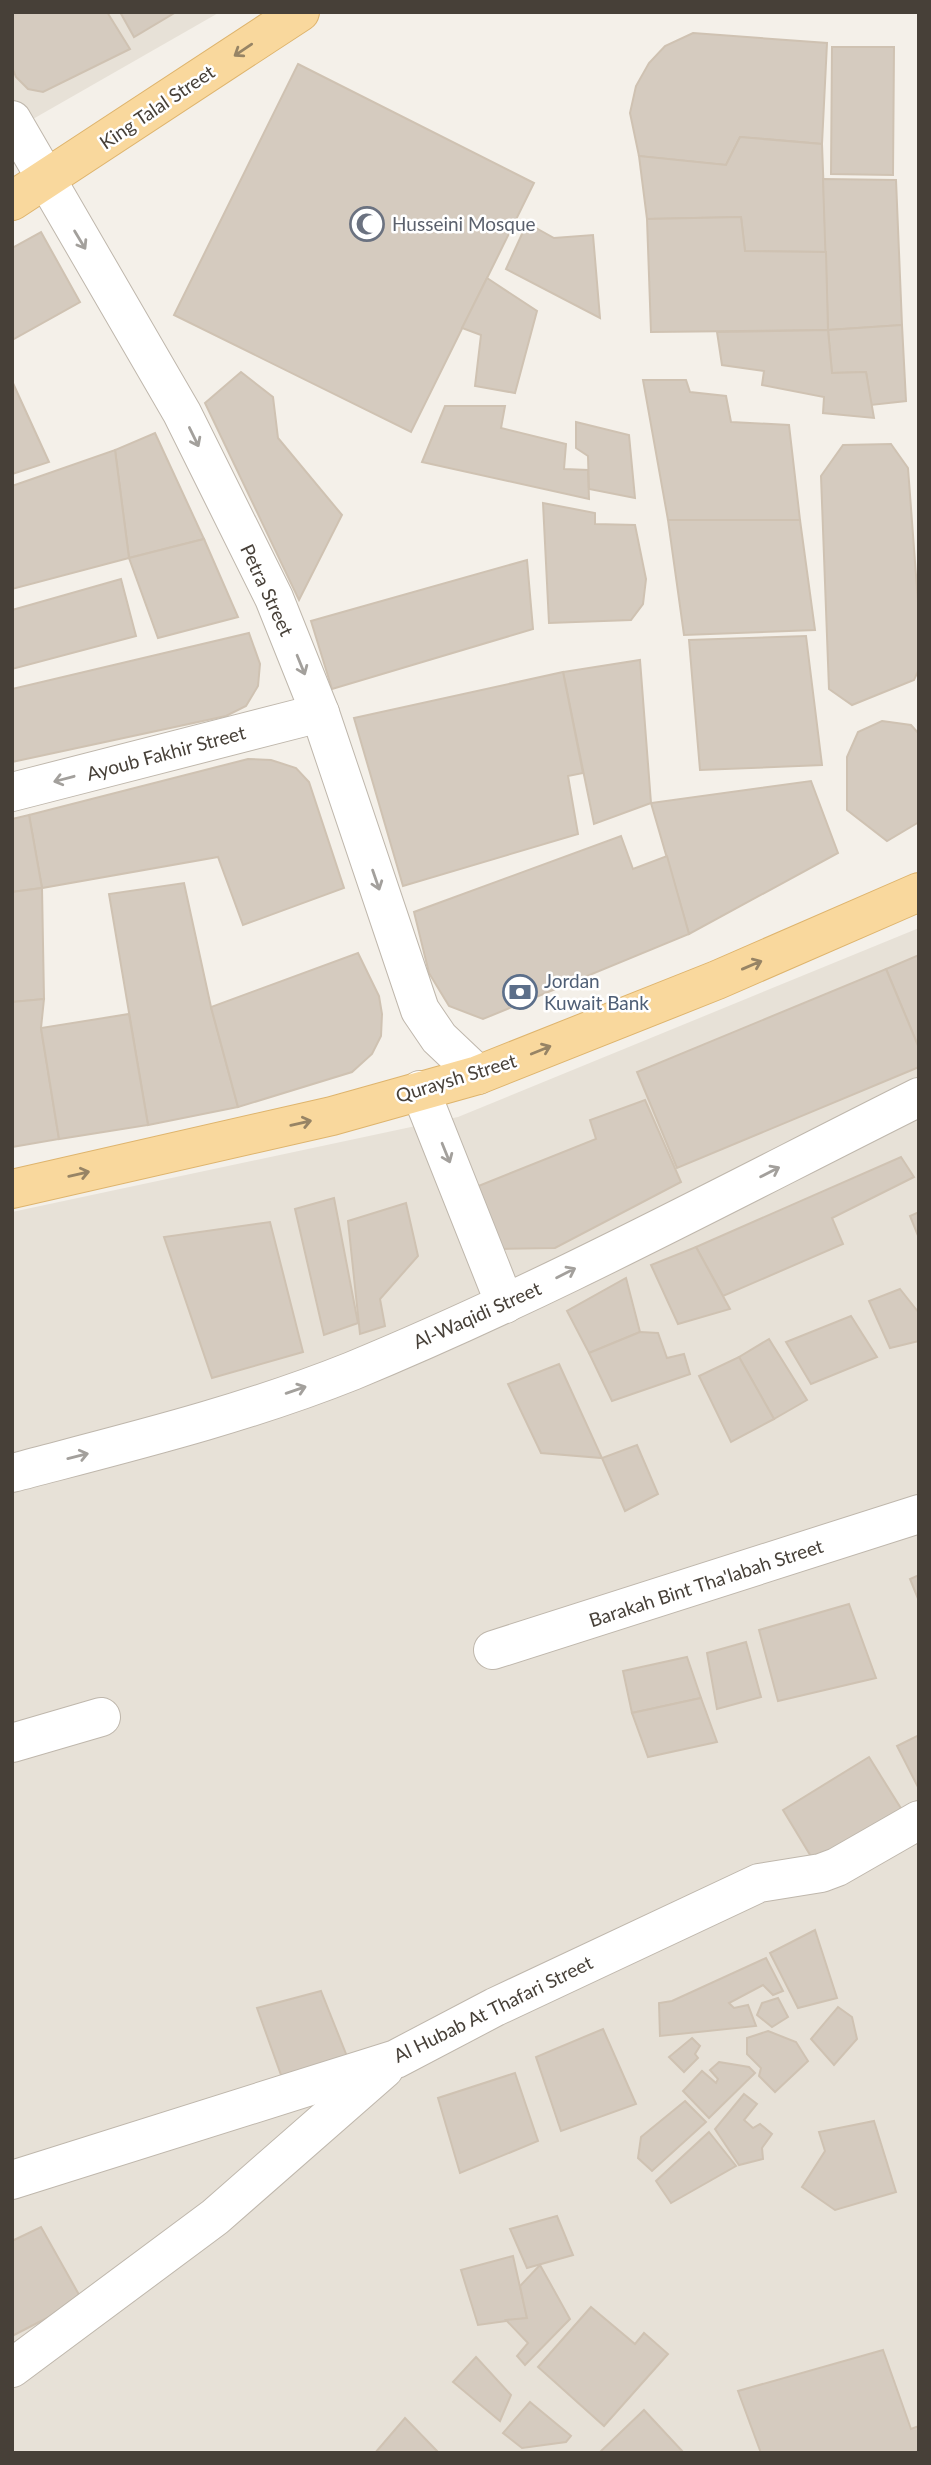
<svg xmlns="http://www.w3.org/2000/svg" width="931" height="2465" viewBox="0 0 931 2465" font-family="Lato,sans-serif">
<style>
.residential{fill:#e7e1d7}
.building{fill:#d5cbbf;stroke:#cfc2b2;stroke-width:2}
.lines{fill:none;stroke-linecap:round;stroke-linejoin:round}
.street-casing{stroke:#bfb7ac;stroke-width:40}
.primary-casing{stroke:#deb46d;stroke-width:40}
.street{stroke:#fff;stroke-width:38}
.primary{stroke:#f9d89d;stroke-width:38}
.oneway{stroke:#978465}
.oneway2{stroke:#a3a09c}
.labels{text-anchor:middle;stroke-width:5;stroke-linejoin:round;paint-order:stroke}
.street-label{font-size:19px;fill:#474038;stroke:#fff}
.worship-label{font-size:19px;fill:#5b616d;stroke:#fff;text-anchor:start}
.service-label{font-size:19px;fill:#4e5e75;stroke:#fff;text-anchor:start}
</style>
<rect width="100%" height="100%" fill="#f4f0e9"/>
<g class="residential">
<path d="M 12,12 L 220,12 L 12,131 Z"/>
<path d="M 919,928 L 919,2453 L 12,2453 L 12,1212 L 458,1117 Z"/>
</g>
<g class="building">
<path d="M 12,12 L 107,12 L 130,49 L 43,92 L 28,89 L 16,77 L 12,67 Z"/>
<path d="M 120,12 L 176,12 L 134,37 Z"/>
<path d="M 693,33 L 827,43 L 822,144 L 740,137 L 726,165 L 639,156 L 630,113 L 636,86 L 649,63 L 665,46 Z"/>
<path d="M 832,47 L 894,47 L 893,175 L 831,174 Z"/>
<path d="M 298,64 L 534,183 L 411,432 L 174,315 Z"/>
<path d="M 740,137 L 822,144 L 826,252 L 745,251 L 741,217 L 647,219 L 639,156 L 726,165 Z"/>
<path d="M 823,179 L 896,180 L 902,325 L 828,330 Z"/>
<path d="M 741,217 L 745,251 L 826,252 L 828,330 L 651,332 L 647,219 Z"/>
<path d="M 527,223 L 554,238 L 593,235 L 600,318 L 506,269 Z"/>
<path d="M 41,232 L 80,302 L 12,340 L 12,248 Z"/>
<path d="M 487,278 L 537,311 L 515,393 L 475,386 L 481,335 L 462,328 Z"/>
<path d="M 902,325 L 906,401 L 871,405 L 866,372 L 832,373 L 828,330 Z"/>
<path d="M 828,330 L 832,373 L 866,372 L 874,418 L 823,413 L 824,397 L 762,385 L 764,371 L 722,365 L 717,332 Z"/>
<path d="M 241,372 L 273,397 L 278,438 L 342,515 L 299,600 L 205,403 Z"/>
<path d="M 643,380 L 686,380 L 690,392 L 726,396 L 731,422 L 789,425 L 800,520 L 668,520 Z"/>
<path d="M 12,381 L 49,462 L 12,474 Z"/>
<path d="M 445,406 L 505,406 L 501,428 L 566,444 L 564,469 L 588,470 L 589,499 L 422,462 Z"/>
<path d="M 576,422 L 629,435 L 635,498 L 589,489 L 588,456 L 576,448 Z"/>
<path d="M 155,433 L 204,539 L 129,558 L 115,450 Z"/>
<path d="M 891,444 L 908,468 L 919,615 L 919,669 L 914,680 L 852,705 L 829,689 L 821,476 L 843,445 Z"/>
<path d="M 115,450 L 129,558 L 12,589 L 12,486 Z"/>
<path d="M 543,503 L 595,513 L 595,524 L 635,525 L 646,579 L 643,604 L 631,620 L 549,623 Z"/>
<path d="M 668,520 L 800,520 L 815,630 L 684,635 Z"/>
<path d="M 204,539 L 238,617 L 158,638 L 129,558 Z"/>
<path d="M 527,560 L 533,629 L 332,689 L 311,621 Z"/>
<path d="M 121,579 L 136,636 L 12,669 L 12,610 Z"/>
<path d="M 249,633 L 260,664 L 258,686 L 246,706 L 226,716 L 12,762 L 12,689 Z"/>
<path d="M 806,636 L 822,765 L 700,770 L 689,640 Z"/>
<path d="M 640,660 L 651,803 L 594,824 L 563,672 Z"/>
<path d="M 563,672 L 583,773 L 568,776 L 578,834 L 403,886 L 354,718 Z"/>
<path d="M 882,721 L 911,725 L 919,734 L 919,822 L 887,841 L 847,810 L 847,757 L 858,732 Z"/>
<path d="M 248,759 L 271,760 L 296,768 L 309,782 L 344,888 L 243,925 L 218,857 L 42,888 L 29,815 Z"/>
<path d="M 811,781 L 838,853 L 689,934 L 651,803 Z"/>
<path d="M 29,815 L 42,888 L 12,892 L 12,819 Z"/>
<path d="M 621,836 L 633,869 L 667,856 L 689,934 L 483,1019 L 449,1006 L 429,973 L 414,912 Z"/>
<path d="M 184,883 L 211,1007 L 238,1107 L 148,1125 L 109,894 Z"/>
<path d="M 42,888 L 44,999 L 12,1002 L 12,892 Z"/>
<path d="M 358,953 L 379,996 L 382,1014 L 381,1036 L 372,1054 L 352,1072 L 238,1107 L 211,1007 Z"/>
<path d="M 919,955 L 919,1048 L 886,969 Z"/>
<path d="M 886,969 L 919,1048 L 919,1067 L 677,1168 L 637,1072 Z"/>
<path d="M 44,999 L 41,1028 L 59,1139 L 12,1147 L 12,1002 Z"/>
<path d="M 129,1014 L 148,1125 L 59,1139 L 41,1028 Z"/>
<path d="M 645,1100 L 681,1182 L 555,1248 L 500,1249 L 466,1191 L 596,1139 L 590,1120 Z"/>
<path d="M 901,1157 L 914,1177 L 832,1218 L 843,1244 L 723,1296 L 696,1247 Z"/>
<path d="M 334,1198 L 358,1323 L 324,1335 L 295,1209 Z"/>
<path d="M 406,1203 L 418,1256 L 380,1299 L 385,1326 L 360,1334 L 348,1221 Z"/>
<path d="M 919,1212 L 919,1238 L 910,1216 Z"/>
<path d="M 270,1222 L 303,1352 L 212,1378 L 164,1237 Z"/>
<path d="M 696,1247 L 730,1309 L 678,1324 L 651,1265 Z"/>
<path d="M 626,1278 L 640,1332 L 589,1353 L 567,1311 Z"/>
<path d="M 900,1289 L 919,1313 L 919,1341 L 890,1348 L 869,1301 Z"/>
<path d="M 851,1316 L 877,1357 L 811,1384 L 786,1342 Z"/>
<path d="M 640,1332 L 658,1333 L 667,1358 L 684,1354 L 690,1374 L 612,1401 L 589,1353 Z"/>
<path d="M 769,1339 L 807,1400 L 774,1419 L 739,1357 Z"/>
<path d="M 739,1357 L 774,1419 L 731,1442 L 699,1376 Z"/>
<path d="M 559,1364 L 602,1458 L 541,1453 L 508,1384 Z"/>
<path d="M 637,1445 L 658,1494 L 625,1511 L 602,1458 Z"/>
<path d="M 919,1575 L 919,1601 L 910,1579 Z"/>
<path d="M 849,1604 L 876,1678 L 778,1701 L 759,1630 Z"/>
<path d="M 746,1642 L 761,1697 L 717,1709 L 707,1653 Z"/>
<path d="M 687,1657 L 701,1698 L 632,1713 L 623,1671 Z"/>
<path d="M 701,1698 L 717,1742 L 648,1757 L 632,1713 Z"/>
<path d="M 919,1735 L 919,1789 L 897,1746 Z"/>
<path d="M 869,1757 L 902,1810 L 815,1863 L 783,1810 Z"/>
<path d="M 815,1930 L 837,1998 L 798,2008 L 770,1953 Z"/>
<path d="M 766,1958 L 783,1991 L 773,1995 L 763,1985 L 729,2003 L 734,2008 L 748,2005 L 756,2026 L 660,2036 L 659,2003 L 672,2001 Z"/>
<path d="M 321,1991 L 352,2069 L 285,2086 L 257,2008 Z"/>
<path d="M 778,1998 L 788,2017 L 772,2027 L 757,2015 L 762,2003 Z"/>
<path d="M 838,2007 L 852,2017 L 857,2039 L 834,2065 L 811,2039 Z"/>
<path d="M 603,2029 L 636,2104 L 561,2131 L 536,2057 Z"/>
<path d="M 768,2031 L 796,2042 L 808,2061 L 775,2092 L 759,2076 L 761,2068 L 747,2054 L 747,2038 Z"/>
<path d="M 692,2038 L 700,2046 L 695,2054 L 698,2058 L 684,2072 L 669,2057 Z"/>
<path d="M 719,2062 L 749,2067 L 755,2073 L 709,2118 L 683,2091 L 702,2071 L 716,2083 L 718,2079 L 710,2070 Z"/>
<path d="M 515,2073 L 538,2141 L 460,2173 L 438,2098 Z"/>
<path d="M 744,2094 L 757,2104 L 744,2120 L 753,2128 L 760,2124 L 772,2134 L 762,2148 L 763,2159 L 739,2165 L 715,2129 Z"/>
<path d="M 685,2101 L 706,2122 L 652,2171 L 638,2158 L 641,2137 Z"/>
<path d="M 874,2121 L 896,2192 L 835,2210 L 802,2187 L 825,2151 L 819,2132 Z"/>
<path d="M 709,2132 L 736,2166 L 671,2203 L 656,2181 Z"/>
<path d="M 557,2216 L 573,2255 L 527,2268 L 510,2229 Z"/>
<path d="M 41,2227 L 82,2300 L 12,2336 L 12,2241 Z"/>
<path d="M 513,2256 L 527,2318 L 478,2325 L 461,2270 Z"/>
<path d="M 540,2265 L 570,2319 L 525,2365 L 517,2356 L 528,2343 L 506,2320 L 527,2318 L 520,2286 Z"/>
<path d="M 591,2307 L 635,2344 L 644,2333 L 668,2354 L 604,2426 L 538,2367 Z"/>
<path d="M 883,2350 L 911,2429 L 919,2426 L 919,2453 L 761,2453 L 738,2391 Z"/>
<path d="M 476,2357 L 511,2395 L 500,2421 L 453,2382 Z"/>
<path d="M 530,2402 L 571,2436 L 566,2442 L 522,2448 L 503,2433 Z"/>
<path d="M 644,2410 L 684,2453 L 599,2453 Z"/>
<path d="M 405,2418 L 439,2453 L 375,2453 Z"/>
</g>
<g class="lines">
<g class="street-casing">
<g id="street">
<path d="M 12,120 L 182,413 L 274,598 L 320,713 L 420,1010 L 439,1038 L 478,1075"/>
<path d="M 12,792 L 320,713"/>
<path d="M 420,1090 L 505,1304"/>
<path d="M 12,1473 C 126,1443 242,1415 352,1371 C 546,1291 731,1191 919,1097"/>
<path d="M 493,1650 L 919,1514"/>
<path d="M 12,1743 L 101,1717"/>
<path d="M 12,2180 L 396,2059 L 495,2007 L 759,1883 L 821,1873 L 837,1867 L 919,1820"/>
<path d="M 12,2368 L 215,2217 L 384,2069"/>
</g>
</g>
<g class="primary-casing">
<g id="primary">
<path d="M 12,201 L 300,12"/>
<path d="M 12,1189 L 332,1116 L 478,1075 L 717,980 L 919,892"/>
</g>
</g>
<use href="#street" class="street"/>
<use href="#primary" class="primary"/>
</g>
<defs><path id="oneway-shaft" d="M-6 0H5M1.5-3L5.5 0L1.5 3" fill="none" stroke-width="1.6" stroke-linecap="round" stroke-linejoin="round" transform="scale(1.75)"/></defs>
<g class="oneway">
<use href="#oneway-shaft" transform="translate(243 50) rotate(146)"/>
<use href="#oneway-shaft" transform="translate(752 965) rotate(-23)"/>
<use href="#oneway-shaft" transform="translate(541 1050) rotate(-22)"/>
<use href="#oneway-shaft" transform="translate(301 1123) rotate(-13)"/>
<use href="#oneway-shaft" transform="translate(79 1174) rotate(-13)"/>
</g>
<g class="oneway2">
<use href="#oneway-shaft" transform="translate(80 240) rotate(59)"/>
<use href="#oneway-shaft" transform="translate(194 437) rotate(64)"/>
<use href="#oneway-shaft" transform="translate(301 665) rotate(68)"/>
<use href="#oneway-shaft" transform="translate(64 779) rotate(165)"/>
<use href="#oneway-shaft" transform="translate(376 880) rotate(71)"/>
<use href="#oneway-shaft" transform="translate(446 1153) rotate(68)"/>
<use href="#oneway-shaft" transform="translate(770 1172) rotate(-27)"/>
<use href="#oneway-shaft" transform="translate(566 1273) rotate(-27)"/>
<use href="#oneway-shaft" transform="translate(296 1390) rotate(-19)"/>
<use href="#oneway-shaft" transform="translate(78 1456) rotate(-14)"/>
</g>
<defs>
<g id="mosque-ring" transform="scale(1.75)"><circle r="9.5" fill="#fff" stroke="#6b7280" stroke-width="1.5"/><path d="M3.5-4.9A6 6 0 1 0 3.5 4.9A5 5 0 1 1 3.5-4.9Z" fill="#6b7280"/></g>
<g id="bank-ring" transform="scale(1.75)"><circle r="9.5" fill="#fff" stroke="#5c6f8a" stroke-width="1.5"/><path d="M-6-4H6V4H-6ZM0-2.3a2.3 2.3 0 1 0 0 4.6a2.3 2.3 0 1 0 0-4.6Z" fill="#5c6f8a"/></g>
</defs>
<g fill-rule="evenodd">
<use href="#mosque-ring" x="367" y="224"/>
<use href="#bank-ring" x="520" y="992"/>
</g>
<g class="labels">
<g class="street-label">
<text transform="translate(157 107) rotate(-34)" y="7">King Talal Street</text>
<text transform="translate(267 590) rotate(65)" y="7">Petra Street</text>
<text transform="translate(166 753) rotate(-15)" y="7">Ayoub Fakhir Street</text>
<text transform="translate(456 1078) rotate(-17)" y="7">Quraysh Street</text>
<text transform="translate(477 1315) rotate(-24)" y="7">Al-Waqidi Street</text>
<text transform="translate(706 1583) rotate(-18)" y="7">Barakah Bint Tha'labah Street</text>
<text transform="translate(493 2009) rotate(-26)" y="7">Al Hubab At Thafari Street</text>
</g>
<g class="worship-label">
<text x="392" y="231">Husseini Mosque</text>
</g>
<g class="service-label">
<text x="544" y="988">Jordan<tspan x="544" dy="22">Kuwait Bank</tspan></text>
</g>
</g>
<rect width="931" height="2465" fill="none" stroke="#474038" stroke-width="28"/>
</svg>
